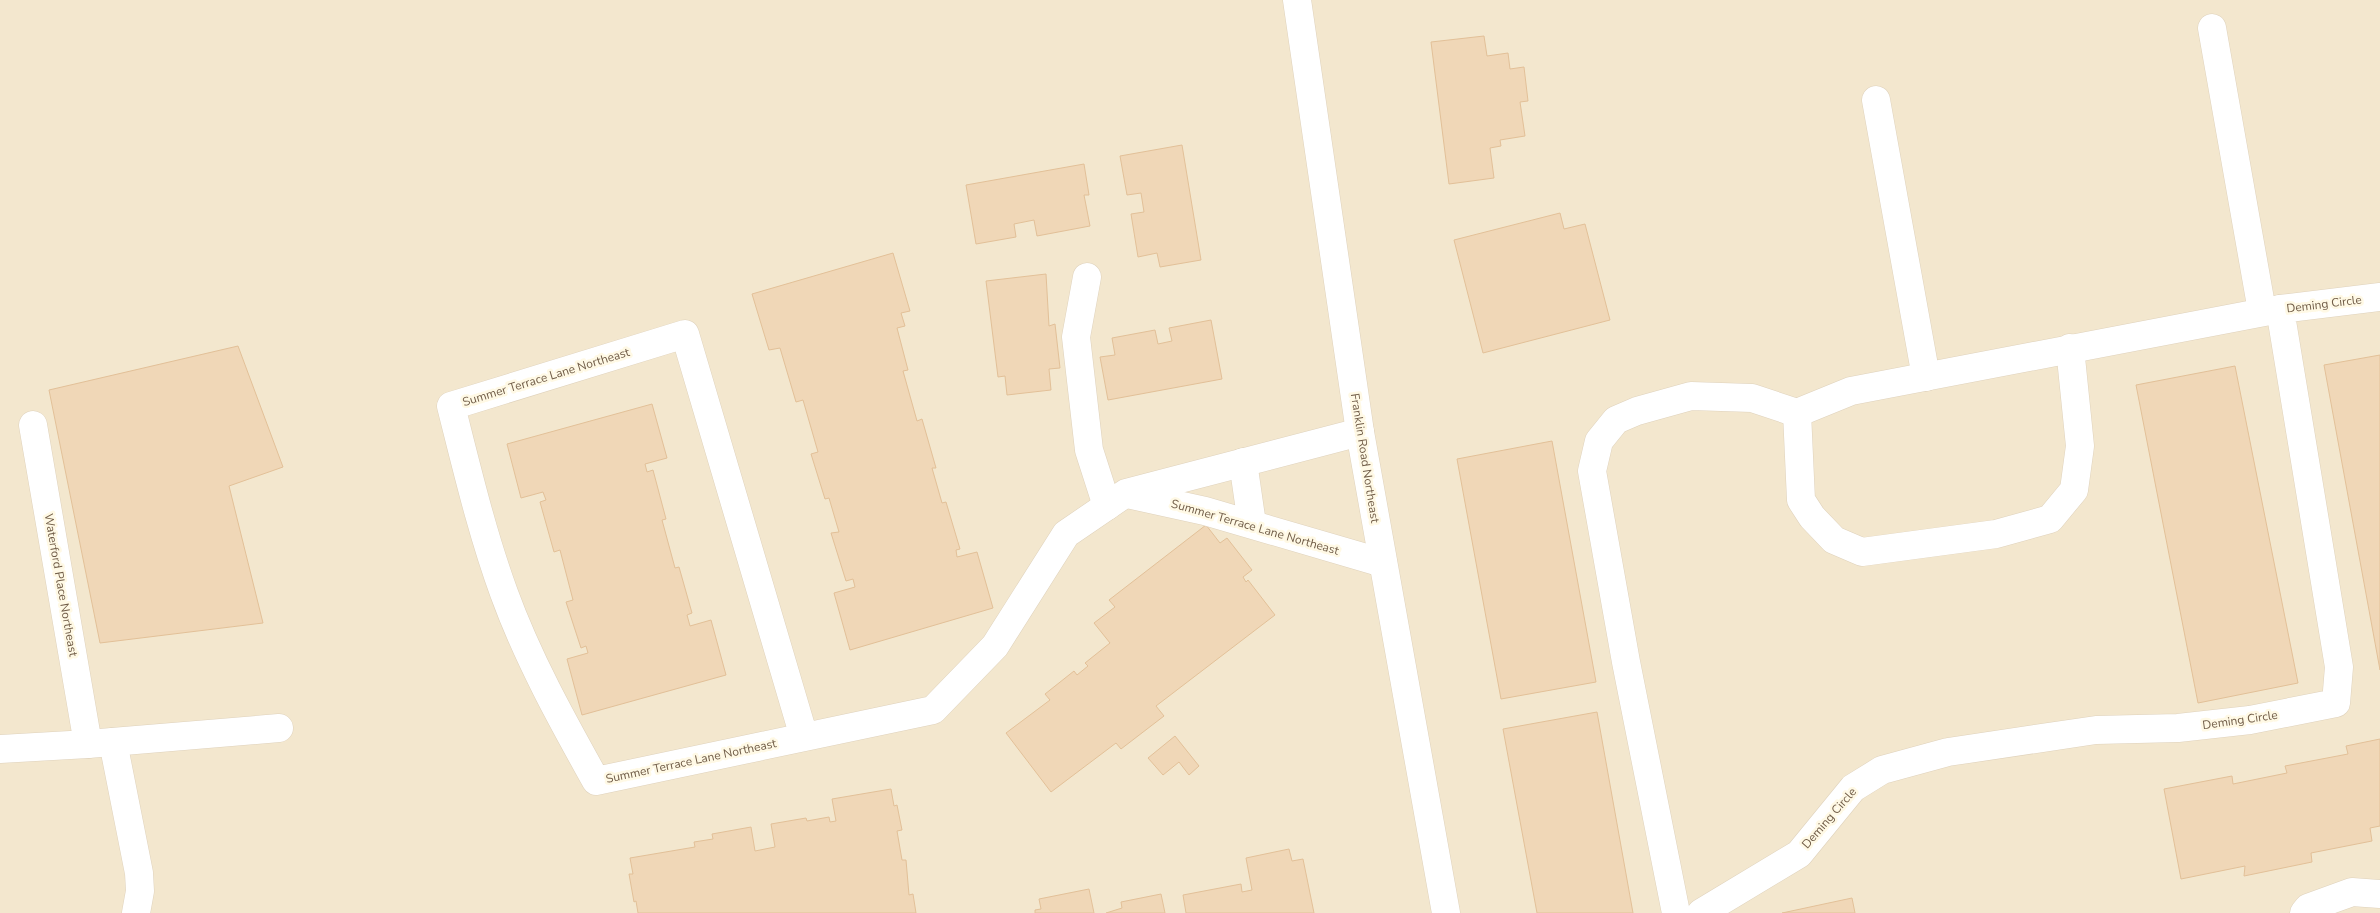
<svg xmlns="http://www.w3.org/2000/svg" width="2380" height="913" viewBox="0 0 2380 913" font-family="'Nunito Sans',sans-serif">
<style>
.residential{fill:#f3e7ce}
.building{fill:#f0d7b7;stroke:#e2c098}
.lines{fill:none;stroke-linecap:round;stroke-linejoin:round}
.minor-casing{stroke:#dfd2bc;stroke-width:29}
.minor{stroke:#fff;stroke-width:28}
.labels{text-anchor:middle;stroke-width:5;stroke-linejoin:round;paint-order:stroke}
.street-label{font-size:12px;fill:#715d48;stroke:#fff9e5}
</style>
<rect width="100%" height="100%" fill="#fbf5df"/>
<rect class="residential" x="0" y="0" width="2380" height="913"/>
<g class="building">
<path d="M 1484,36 L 1487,56 L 1508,53 L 1510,69 L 1524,67 L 1528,101 L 1520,102 L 1525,136 L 1500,140 L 1501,146 L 1490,148 L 1494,178 L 1449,184 L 1431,42 Z"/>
<path d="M 1182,145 L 1201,260 L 1160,267 L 1157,253 L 1138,257 L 1131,214 L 1144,212 L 1141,193 L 1127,195 L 1120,156 Z"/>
<path d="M 1084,164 L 1089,195 L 1084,195 L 1090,226 L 1037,236 L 1034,220 L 1014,224 L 1016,237 L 976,244 L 966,185 Z"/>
<path d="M 1560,213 L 1564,229 L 1585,224 L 1610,320 L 1483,353 L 1454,240 Z"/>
<path d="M 893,253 L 910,311 L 901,313 L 905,326 L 897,328 L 908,370 L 903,371 L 917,421 L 922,419 L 936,468 L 932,468 L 942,503 L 946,502 L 960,549 L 956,550 L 957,557 L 977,552 L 993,608 L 850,650 L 834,593 L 855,587 L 853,579 L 846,581 L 831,533 L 839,532 L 829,498 L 825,499 L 811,454 L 818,452 L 803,400 L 796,402 L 780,348 L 769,350 L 752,294 Z"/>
<path d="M 1046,274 L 1049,326 L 1055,324 L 1060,368 L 1049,369 L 1051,390 L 1007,395 L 1005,376 L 998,377 L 986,281 Z"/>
<path d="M 1211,320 L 1222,379 L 1108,400 L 1100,357 L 1115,355 L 1112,338 L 1155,330 L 1158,344 L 1172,341 L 1169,328 Z"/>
<path d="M 238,346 L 283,467 L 229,486 L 263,623 L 100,643 L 49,390 Z"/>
<path d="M 2380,355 L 2380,670 L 2324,365 Z"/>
<path d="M 2235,366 L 2298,683 L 2198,703 L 2136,385 Z"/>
<path d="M 652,404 L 667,458 L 645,464 L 647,472 L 653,470 L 666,519 L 662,520 L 675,568 L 679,567 L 692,613 L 687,615 L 690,626 L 711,620 L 726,675 L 582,715 L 567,659 L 588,653 L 586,646 L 581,648 L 566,602 L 573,600 L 560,550 L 554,552 L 540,502 L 546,500 L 543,492 L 521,498 L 507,444 Z"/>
<path d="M 1552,441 L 1596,682 L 1501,699 L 1457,459 Z"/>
<path d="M 1206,525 L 1220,543 L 1227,538 L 1252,570 L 1243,577 L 1246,582 L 1248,580 L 1275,615 L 1156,706 L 1164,716 L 1121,749 L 1116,743 L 1051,792 L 1006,733 L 1050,700 L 1045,694 L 1074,671 L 1077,675 L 1088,666 L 1085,663 L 1110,643 L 1094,623 L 1115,607 L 1109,600 Z"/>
<path d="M 1597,712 L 1633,913 L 1537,913 L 1503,729 Z"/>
<path d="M 1175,736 L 1199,766 L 1189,775 L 1179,762 L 1163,775 L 1148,758 Z"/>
<path d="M 2380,739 L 2380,826 L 2370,828 L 2372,841 L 2311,853 L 2312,862 L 2244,876 L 2245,866 L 2181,879 L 2164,789 L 2232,776 L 2233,784 L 2287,773 L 2285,766 L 2348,754 L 2346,746 Z"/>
<path d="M 891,789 L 894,806 L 897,805 L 902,830 L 897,831 L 902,860 L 906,860 L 909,895 L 913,894 L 916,913 L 638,913 L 636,901 L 634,902 L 629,874 L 633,874 L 630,858 L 695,847 L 694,842 L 713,839 L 712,834 L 751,827 L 755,851 L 775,847 L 771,824 L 806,818 L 807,821 L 829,817 L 830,822 L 836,821 L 832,799 Z"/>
<path d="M 1289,849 L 1292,861 L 1303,859 L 1314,913 L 1186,913 L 1183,895 L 1241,884 L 1242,892 L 1252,890 L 1246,858 Z"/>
<path d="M 1089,889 L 1094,913 L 1035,913 L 1035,910 L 1041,909 L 1039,899 Z"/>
<path d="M 1161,894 L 1165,913 L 1106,913 L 1122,908 L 1121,902 Z"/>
<path d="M 1852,898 L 1855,913 L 1782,913 Z"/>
</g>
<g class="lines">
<g class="minor-casing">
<g id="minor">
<path d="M 1297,0 L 1360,432 L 1446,913"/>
<path d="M 2212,28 L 2262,311"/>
<path d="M 1876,100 L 1926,377"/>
<path d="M 1087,277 L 1076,337 L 1089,450 L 1107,506"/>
<path d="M 1797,413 L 1801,500 L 1812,517 L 1834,540 L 1862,552 L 1996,534 L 2050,519 L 2074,490 L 2080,446 L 2070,348"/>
<path d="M 1243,462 L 1252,524"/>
<path d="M 1132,495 L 1205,511 L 1383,563"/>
<path d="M 804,737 L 685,334 L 451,406 C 467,469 482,533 504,593 C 528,659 562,720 596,781 L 933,710 L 995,646 L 1066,534 L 1126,493 L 1360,432"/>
<path d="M 113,742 L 139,873 L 140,891 L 136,913"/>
<path d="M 88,744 L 279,728"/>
<path d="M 0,749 L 88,744 L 33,425"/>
<path d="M 1676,913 L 1626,662 L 1592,471 L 1599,441 L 1616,420 L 1637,411 L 1691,396 L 1752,398 L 1797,413 L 1851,391 L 2280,309"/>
<path d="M 1701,913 L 1799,854 L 1853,788 L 1882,770 L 1948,752 L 2096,730 L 2178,728 L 2250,720 L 2336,703 L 2339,667 L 2280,309 L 2380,297"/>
<path d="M 2304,913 L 2308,908 L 2352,892 L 2380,894"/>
</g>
</g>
<use href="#minor" class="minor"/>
</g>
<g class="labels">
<g class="street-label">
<text transform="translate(2324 304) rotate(-7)" y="4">Deming Circle</text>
<text transform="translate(546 377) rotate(-17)" y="4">Summer Terrace Lane Northeast</text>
<text transform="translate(1365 458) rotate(81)" y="4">Franklin Road Northeast</text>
<text transform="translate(1255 527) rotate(16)" y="4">Summer Terrace Lane Northeast</text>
<text transform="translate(61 585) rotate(80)" y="4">Waterford Place Northeast</text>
<text transform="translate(2240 720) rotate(-8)" y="4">Deming Circle</text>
<text transform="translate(691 761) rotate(-12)" y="4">Summer Terrace Lane Northeast</text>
<text transform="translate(1829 818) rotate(-49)" y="4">Deming Circle</text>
</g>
</g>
</svg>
